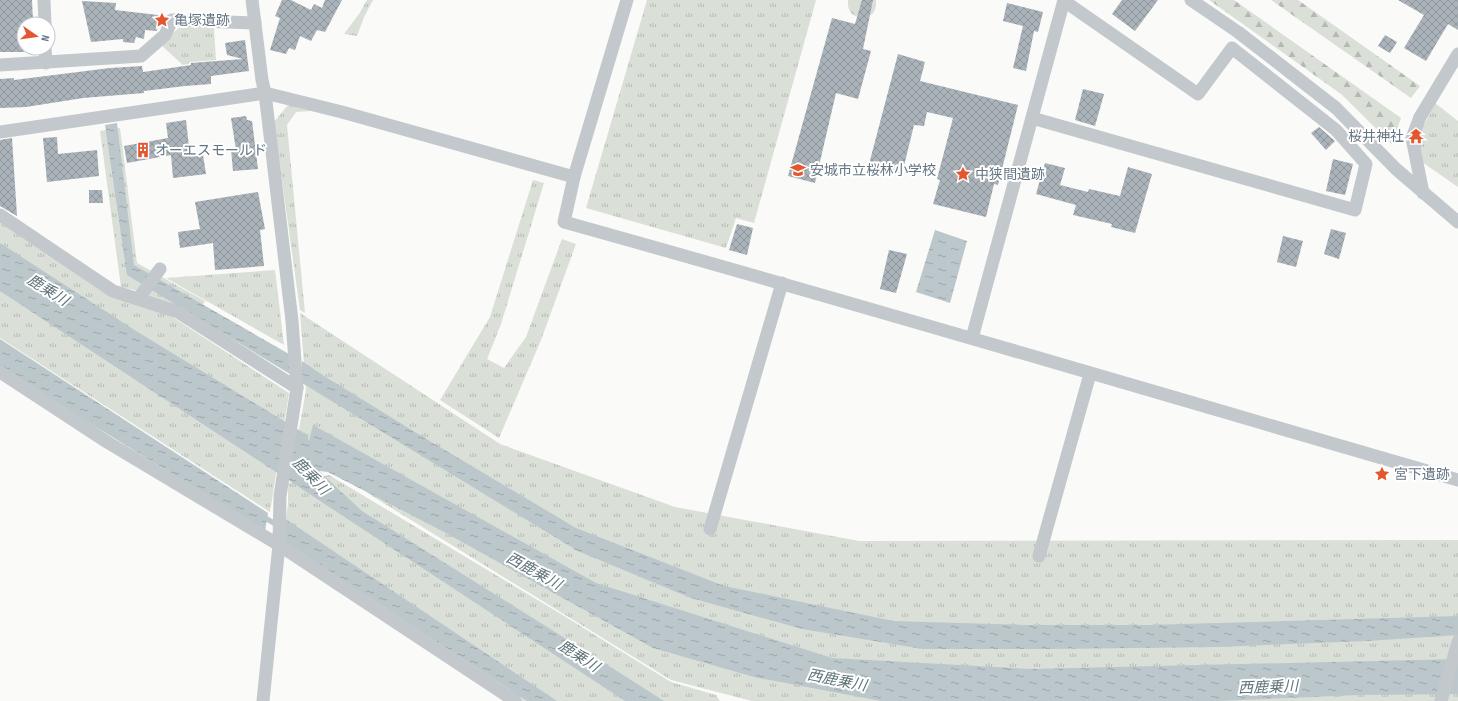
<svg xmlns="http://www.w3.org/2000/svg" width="1458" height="701" viewBox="0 0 1458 701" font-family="'Sofia Sans Condensed','Noto Sans JP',sans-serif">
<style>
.grass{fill:url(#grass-tufts)}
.forest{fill:url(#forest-firs)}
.water{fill:url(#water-ripples)}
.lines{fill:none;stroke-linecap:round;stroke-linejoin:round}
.stream{stroke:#bbc7cb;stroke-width:5}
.building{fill:url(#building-cross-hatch)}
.minor{stroke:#c3c8cc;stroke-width:13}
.labels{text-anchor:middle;stroke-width:4;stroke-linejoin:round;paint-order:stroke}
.poi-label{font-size:14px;fill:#657683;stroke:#fff;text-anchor:start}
.water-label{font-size:15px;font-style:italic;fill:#60757c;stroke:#fff}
</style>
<defs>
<pattern id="grass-tufts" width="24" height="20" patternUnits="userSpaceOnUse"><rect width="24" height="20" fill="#dadfd7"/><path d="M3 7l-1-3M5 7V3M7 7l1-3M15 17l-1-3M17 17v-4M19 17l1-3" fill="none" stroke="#b4b9b4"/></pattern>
<pattern id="forest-firs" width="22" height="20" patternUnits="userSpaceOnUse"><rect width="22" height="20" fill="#dadfd7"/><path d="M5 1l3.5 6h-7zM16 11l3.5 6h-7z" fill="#b4b9b4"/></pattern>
<pattern id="water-ripples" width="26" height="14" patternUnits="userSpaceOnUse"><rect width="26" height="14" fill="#bbc7cb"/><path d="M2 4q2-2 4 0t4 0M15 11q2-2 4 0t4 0" fill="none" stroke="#9ca6aa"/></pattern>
<pattern id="building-cross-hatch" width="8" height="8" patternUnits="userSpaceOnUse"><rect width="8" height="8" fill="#aab3b9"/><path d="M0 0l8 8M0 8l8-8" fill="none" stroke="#8e969c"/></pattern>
</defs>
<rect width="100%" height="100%" fill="#fafaf8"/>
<g class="grass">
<path d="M 367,0 L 373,0 L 364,17 L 357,36 L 344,34 L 359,14 Z"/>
<path d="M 647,0 L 816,0 L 754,223 L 736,218 L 726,248 L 586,208 Z"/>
<path d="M 181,27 L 214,28 L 216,60 L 190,62 L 189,64 L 183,65 L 162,46 C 169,40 173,30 181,27 Z"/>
<path d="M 1435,103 L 1458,121 L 1458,187 L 1422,162 L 1417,139 Z"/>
<path d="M 288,105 L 311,111 L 296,112 L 287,125 L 305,313 L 300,310 L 274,122 Z"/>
<path d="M 120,128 L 137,263 L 205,301 L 195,317 L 134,290 L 121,287 L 100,131 Z"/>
<path d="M 533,180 L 544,183 L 501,324 L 487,359 L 504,368 L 526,337 L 562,239 L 576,244 L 541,340 L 499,438 L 440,400 L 490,317 Z"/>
<path d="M 0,223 L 168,314 L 289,393 L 270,512 L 0,338 Z"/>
<path d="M 275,270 L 284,345 L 166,278 Z"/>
<path d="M 300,313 L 500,444 L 675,507 L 859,541 L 1458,540 L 1458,701 L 752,701 L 671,680 L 372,496 L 298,435 L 306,390 Z"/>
<path d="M 329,475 L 556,611 L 671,682 L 716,695 L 720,701 L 521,701 L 281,544 L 288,505 L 288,483 Z"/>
</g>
<g class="forest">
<path d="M 848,0 L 876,0 C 879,24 845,23 848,0 Z"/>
<path d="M 1209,0 L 1234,0 L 1401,118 L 1392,144 L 1341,94 Z"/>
<path d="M 1271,0 L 1298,0 L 1420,86 L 1411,98 Z"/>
</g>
<g class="water">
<path d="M 117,123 L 134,265 L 289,354 L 290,374 L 127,275 L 105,125 Z"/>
<path d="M 935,230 L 967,241 L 950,303 L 916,292 Z"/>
<path d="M 0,243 L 136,331 L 307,435 L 309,441 L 313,425 L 596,583 L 832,658 L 1031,669 L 1458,659 L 1458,694 L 1358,695 L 1219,701 L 881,701 L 754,677 L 653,648 L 446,533 L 328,472 L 319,471 L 362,511 L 587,652 L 664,701 L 625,701 L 0,291 Z"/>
<path d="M 0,339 L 268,513 L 265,531 L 0,368 Z"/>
<path d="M 302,361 L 324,376 L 428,440 L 576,528 L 724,586 L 893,621 L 1026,625 L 1148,625 L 1458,616 L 1458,635 L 1367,641 L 1216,647 L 1050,649 L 923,649 L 802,629 L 691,598 L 573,549 L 573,548 L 302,383 Z"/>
<path d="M 284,518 L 557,701 L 527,701 L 282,540 Z"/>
</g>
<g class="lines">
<path class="stream" d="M 262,516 L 277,525"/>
</g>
<g class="building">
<path d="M 0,0 L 32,0 L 33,21 L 24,21 L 24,52 L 0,52 Z"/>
<path d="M 282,0 L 291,0 L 311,10 L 314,4 L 322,8 L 325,0 L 342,0 L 325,32 L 317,30 L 311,41 L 300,36 L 295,50 L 289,48 L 286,54 L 270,50 L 280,18 L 275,16 Z"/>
<path d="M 862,0 L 873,0 L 863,49 L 871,51 L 858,99 L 836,93 L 815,183 L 788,176 L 832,18 L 855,24 Z"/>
<path d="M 1122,0 L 1158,0 L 1135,31 L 1112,14 Z"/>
<path d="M 1398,0 L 1458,0 L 1458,30 L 1448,24 L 1426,61 L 1404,48 L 1424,15 Z"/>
<path d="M 82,1 L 116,3 L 115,10 L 158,15 L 157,31 L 145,30 L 144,39 L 136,37 L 134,43 L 123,42 L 123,39 L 91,42 Z"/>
<path d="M 1007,3 L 1043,12 L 1038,32 L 1034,31 L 1026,71 L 1013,68 L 1023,26 L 1003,21 Z"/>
<path d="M 1385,35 L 1397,42 L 1390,53 L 1378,46 Z"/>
<path d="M 245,40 L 249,71 L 211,76 L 211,84 L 185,86 L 144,91 L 144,93 L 83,98 L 26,107 L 0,108 L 0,79 L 14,78 L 14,80 L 110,68 L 142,66 L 143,72 L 191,65 L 191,63 L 243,59 L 227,55 L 225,43 Z"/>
<path d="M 898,54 L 925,62 L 920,81 L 1018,105 L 998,185 L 994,184 L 986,217 L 933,204 L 940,180 L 937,179 L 953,118 L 927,112 L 924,126 L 914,125 L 902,174 L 894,172 L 893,175 L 868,168 Z"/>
<path d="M 1083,89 L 1104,94 L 1095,126 L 1075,120 Z"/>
<path d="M 246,116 L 247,120 L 252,121 L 258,169 L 233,171 L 231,150 L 236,150 L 231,118 Z"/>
<path d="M 186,120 L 190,156 L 203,155 L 206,174 L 173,178 L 171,155 L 127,163 L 124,146 L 168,138 L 166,123 Z"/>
<path d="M 1319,127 L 1335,141 L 1326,150 L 1311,133 Z"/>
<path d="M 57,137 L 58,154 L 97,150 L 99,176 L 47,182 L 43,138 Z"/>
<path d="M 12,138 L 17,216 L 0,206 L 0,140 Z"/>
<path d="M 1333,159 L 1353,164 L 1345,195 L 1326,191 Z"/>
<path d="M 1045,163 L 1065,168 L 1060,185 L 1088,192 L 1089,189 L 1120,196 L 1128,167 L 1152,174 L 1135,233 L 1111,227 L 1112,224 L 1073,215 L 1076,205 L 1036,194 Z"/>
<path d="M 89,190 L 102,190 L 103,203 L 89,203 Z"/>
<path d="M 258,192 L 265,229 L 260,230 L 264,266 L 215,270 L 213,243 L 180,248 L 178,232 L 200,229 L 195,202 Z"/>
<path d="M 737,224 L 753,228 L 747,255 L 729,250 Z"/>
<path d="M 1331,229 L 1346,233 L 1339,259 L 1324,254 Z"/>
<path d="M 1283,236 L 1303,241 L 1296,267 L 1277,262 Z"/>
<path d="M 889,250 L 907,254 L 896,293 L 880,289 Z"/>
</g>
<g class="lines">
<g class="minor">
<path d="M 44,0 L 45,24"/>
<path d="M 252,0 L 262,80 L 265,93 L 292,321 L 297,388 L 280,496 L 279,545 L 263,701"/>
<path d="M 627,0 L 574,177 L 564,222 C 863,305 1160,394 1458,480"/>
<path d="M 1191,0 L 1238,32 L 1336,108 L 1396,169 L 1458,222"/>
<path d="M 45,48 L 46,63"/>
<path d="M 0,65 L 141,56 L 165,35 L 172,20 L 255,23"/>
<path d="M 1032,118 L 1355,210 L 1366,164 L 1336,130 L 1232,48 L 1198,94 L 1064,1"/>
<path d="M 0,132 L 265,93 L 342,112 L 574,177"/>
<path d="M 1423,193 L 1412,138 L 1420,117 L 1458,54"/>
<path d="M 0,215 L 113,291 L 178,312 L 297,388"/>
<path d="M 138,299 L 160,269"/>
<path d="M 972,338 L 1064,0"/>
<path d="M 0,372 L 107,442 L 279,545 L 515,701"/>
<path d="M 710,529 L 782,283"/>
<path d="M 1039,556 L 1090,374"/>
<path d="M 1441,701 L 1458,642"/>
</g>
</g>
<defs>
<g id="sight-bare" transform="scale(1.2)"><path d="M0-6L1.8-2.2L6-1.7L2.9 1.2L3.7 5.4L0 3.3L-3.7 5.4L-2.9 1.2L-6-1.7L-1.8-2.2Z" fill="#e4572e" stroke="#fff" stroke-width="2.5" paint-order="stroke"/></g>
<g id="temple-bare" transform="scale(1.2)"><path d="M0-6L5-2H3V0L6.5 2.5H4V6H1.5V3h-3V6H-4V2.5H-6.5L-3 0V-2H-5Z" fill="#e4572e" stroke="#fff" stroke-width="2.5" paint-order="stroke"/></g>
<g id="building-bare" transform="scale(1.2)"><path d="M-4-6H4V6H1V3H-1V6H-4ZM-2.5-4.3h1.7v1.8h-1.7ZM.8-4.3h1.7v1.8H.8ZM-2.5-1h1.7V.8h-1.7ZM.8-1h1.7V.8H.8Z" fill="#e4572e" stroke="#fff" stroke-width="2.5" paint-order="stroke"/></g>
<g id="school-bare" transform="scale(1.2)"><path d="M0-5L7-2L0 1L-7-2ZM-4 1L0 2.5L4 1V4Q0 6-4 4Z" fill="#e4572e" stroke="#fff" stroke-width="2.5" paint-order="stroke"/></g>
</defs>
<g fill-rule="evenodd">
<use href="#sight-bare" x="162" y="20"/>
<use href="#temple-bare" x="1416" y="136"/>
<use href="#building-bare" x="143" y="150"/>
<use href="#school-bare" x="798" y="170"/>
<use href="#sight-bare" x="963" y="174"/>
<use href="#sight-bare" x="1382" y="474"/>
</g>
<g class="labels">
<g class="poi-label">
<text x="174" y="25">亀塚遺跡</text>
<text x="1404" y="141" text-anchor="end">桜井神社</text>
<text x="155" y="155">オーエスモールド</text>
<text x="810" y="175">安城市立桜林小学校</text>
<text x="975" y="179">中狭間遺跡</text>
<text x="1394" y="479">宮下遺跡</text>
</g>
<g class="water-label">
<text transform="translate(48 290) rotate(32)" y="5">鹿乗川</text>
<text transform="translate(311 476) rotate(46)" y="5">鹿乗川</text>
<text transform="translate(534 571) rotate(29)" y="5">西鹿乗川</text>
<text transform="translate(579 656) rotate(33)" y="5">鹿乗川</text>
<text transform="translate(837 680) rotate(11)" y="5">西鹿乗川</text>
<text transform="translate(1268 687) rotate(-2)" y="5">西鹿乗川</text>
</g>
</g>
<g transform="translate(36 36) rotate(103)"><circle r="19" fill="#ffffff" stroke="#c1c8cd"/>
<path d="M0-3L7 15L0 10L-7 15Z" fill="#e4572e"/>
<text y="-6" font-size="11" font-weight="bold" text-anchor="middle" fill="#657683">N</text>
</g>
</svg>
